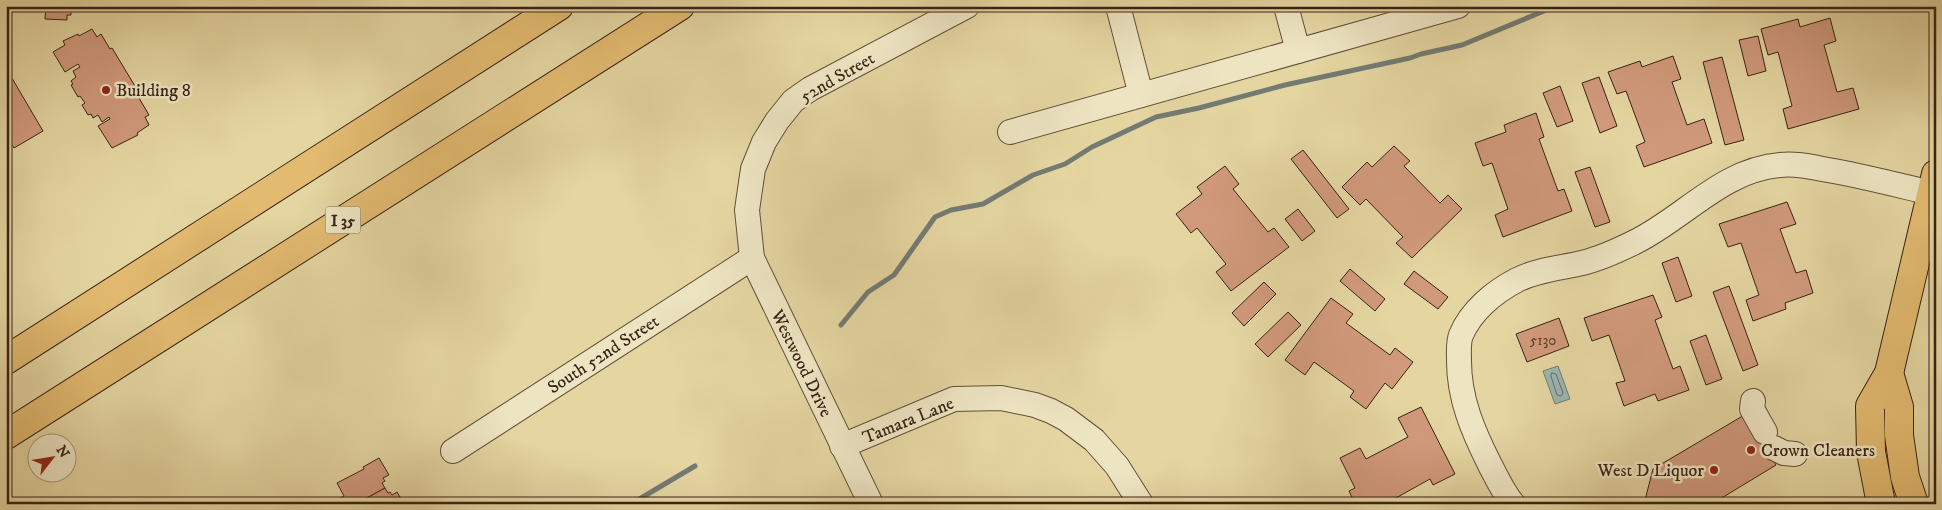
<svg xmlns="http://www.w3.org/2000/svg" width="1942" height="510" viewBox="0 0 1942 510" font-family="'IM FELL DW Pica',serif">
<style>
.water{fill:#9ab6b1;stroke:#737b73}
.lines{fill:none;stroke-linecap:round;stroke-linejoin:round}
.shore{stroke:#696c64;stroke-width:1}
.stream{stroke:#737b73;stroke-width:5}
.building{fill:#d0997b;stroke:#382316}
.minor-casing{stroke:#635039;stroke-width:26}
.major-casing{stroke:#382316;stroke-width:30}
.highway-casing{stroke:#382316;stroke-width:30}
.minor{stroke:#ede4c2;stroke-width:24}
.major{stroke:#e2ba70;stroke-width:28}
.highway{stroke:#e2ba70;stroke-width:28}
.poi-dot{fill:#8f2418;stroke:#ede4c2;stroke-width:2}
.labels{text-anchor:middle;stroke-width:5;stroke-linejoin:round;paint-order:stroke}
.number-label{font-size:15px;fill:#5e402f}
.shield{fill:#ede4c2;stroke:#6e5d4a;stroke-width:1}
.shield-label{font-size:16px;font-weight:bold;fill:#382316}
.street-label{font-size:18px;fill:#382316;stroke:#ede4c2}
.poi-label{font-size:18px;fill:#382316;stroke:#ede4c2;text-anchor:start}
</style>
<rect width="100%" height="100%" fill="#e4d5a1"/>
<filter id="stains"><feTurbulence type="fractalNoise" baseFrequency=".004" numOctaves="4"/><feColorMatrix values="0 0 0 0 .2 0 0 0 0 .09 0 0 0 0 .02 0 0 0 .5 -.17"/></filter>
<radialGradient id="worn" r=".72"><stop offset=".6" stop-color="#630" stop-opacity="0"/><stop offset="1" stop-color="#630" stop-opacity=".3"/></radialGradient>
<path class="water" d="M 1558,366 L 1570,399 L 1555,404 L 1543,371 Z"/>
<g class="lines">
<path class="shore" d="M 1552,373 L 1556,374 L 1563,393 L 1561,396 L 1557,395 L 1551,376 Z"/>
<g class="stream">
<path d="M 841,325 L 868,292 L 894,275 L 935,217 L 951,210 L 983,204 L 1033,175 L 1065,164 L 1092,147 L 1156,117 L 1199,108 L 1285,85 L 1410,58 L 1421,54 L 1462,45 L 1556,6"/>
<path d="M 631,504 L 695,466"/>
</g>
</g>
<g class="building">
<path d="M 75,6 L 75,8 L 71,8 L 71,15 L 67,15 L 67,20 L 45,19 L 46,7 L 29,7 Z"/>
<path d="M 1830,18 L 1836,41 L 1824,45 L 1837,92 L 1853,88 L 1859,109 L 1788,129 L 1783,109 L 1792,106 L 1778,52 L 1768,55 L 1761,29 L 1798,19 L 1800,27 Z"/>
<path d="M 92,29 L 97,37 L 101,34 L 110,49 L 112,48 L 141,96 L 139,98 L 149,115 L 145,117 L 149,125 L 137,133 L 138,135 L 112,148 L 98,126 L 110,119 L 109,117 L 102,122 L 98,115 L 93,118 L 91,114 L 88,115 L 82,105 L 85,103 L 80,96 L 78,97 L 71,85 L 73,84 L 71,81 L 76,77 L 73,71 L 80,67 L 78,64 L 65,72 L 53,52 L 65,45 L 63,41 L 78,34 L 79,36 Z"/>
<path d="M 1758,36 L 1766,71 L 1748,76 L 1739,40 Z"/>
<path d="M 1673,56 L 1681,79 L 1672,82 L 1687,125 L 1704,119 L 1712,143 L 1644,167 L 1636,146 L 1645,142 L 1626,91 L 1617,94 L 1608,72 L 1640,61 L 1642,67 Z"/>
<path d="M 1722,57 L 1744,140 L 1725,145 L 1703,62 Z"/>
<path d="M 6,68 L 43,131 L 14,148 L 6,135 Z"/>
<path d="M 1599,77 L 1617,126 L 1600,133 L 1582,83 Z"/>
<path d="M 1560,86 L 1573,121 L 1557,127 L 1543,93 Z"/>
<path d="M 1536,113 L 1544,137 L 1539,139 L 1558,191 L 1564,189 L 1572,211 L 1503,237 L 1495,215 L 1508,209 L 1492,163 L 1483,166 L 1475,143 L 1506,132 L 1504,125 Z"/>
<path d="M 1394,146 L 1410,161 L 1404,166 L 1440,203 L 1448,195 L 1462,209 L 1412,258 L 1396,243 L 1403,237 L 1366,199 L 1360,205 L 1342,187 L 1367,162 L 1372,167 Z"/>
<path d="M 1303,150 L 1349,209 L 1337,218 L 1291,159 Z"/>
<path d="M 1225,166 L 1239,184 L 1233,189 L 1268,232 L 1274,228 L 1289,247 L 1231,291 L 1216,272 L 1226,264 L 1197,228 L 1191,233 L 1176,214 L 1202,194 L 1197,187 Z"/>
<path d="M 1590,167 L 1610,222 L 1595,227 L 1575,172 Z"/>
<path d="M 1787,202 L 1796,224 L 1780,229 L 1796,273 L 1806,270 L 1813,293 L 1785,303 L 1786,309 L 1753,321 L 1746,300 L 1759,295 L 1741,243 L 1728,247 L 1719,224 Z"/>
<path d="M 1298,209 L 1315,231 L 1302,241 L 1285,219 Z"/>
<path d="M 1678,257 L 1692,296 L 1676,302 L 1662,263 Z"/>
<path d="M 1350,269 L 1385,299 L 1375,311 L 1340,281 Z"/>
<path d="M 1414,271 L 1448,297 L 1438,309 L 1404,284 Z"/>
<path d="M 1264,282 L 1276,294 L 1244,326 L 1232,313 Z"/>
<path d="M 1729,286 L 1758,365 L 1743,371 L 1713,292 Z"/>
<path d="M 1653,295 L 1662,317 L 1655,320 L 1673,369 L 1680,366 L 1689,390 L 1658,401 L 1655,394 L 1624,406 L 1616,383 L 1625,381 L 1609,335 L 1592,341 L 1584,318 Z"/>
<path d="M 1331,298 L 1353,314 L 1346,323 L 1390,355 L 1395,348 L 1413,362 L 1392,389 L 1385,383 L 1366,409 L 1350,397 L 1354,391 L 1314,362 L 1305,375 L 1285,360 Z"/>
<path d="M 1288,312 L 1301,325 L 1268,357 L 1255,344 Z"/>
<path d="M 1559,318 L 1569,346 L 1527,362 L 1516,334 Z"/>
<path d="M 1706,335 L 1722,379 L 1706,385 L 1690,341 Z"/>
<path d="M 1421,407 L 1455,474 L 1433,485 L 1430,479 L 1385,504 L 1355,504 L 1349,491 L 1355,488 L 1340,458 L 1360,448 L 1366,459 L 1408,437 L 1398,418 Z"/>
<path d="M 1746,414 L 1772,428 L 1781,443 L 1768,452 L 1776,465 L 1720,499 L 1719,504 L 1644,504 L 1653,469 Z"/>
<path d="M 379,458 L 389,475 L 383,478 L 385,481 L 382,483 L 385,488 L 356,504 L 339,504 L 337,500 L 344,496 L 337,483 L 364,469 L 363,467 Z"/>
<path d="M 385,488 L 388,493 L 390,492 L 392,495 L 397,492 L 404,504 L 356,504 Z"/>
</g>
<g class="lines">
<g class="minor-casing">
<g id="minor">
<path d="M 1118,6 L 1141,95"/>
<path d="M 1286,6 L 1298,51"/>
<path d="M 1010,132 L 1458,6"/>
<path d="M 1753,401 L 1752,409 L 1765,432"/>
<path d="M 842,446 L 954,399 L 1001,398 L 1035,405 L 1051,411 L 1066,419 L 1094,440 L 1117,466 L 1141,504"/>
<path d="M 1774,448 L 1784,453 L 1795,454"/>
<path d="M 453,451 L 752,258"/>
<path d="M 871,504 L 752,258 L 747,210 L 753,169 L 764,142 L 777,121 L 793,101 L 810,89 L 967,6"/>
<path d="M 1513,504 C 1503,492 1497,478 1490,465 C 1473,431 1459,399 1459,361 C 1459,353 1458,342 1461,335 C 1471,311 1494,292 1517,280 C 1536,270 1561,268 1582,263 C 1599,259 1619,250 1635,242 C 1684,218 1722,170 1780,165 C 1796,163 1812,167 1828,170 C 1863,176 1897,185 1931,193"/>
</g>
</g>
<g class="major-casing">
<g id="major">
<path d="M 1889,373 L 1899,407 L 1899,435 L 1905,477 L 1914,504"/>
<path d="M 1881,504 L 1871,452 L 1870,406 L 1889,373 L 1936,174"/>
</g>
</g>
<g class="highway-casing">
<g id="highway">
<path d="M 6,360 L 559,6"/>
<path d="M 6,435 L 680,6"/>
</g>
</g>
<use href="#minor" class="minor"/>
<use href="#major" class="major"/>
<use href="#highway" class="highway"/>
</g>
<g class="poi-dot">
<circle cx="106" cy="90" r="5"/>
<circle cx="1751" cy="450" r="5"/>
<circle cx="1714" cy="470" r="5"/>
</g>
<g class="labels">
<g class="number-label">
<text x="1543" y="345">5130</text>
</g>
<rect class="shield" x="325.5" y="206.5" width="35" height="27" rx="4"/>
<g class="shield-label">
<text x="343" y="226">I 35</text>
</g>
<g class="street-label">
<text transform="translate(837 77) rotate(-30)" y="6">52nd Street</text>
<text transform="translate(603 354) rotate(-33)" y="6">South 52nd Street</text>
<text transform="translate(802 363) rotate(64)" y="6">Westwood Drive</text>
<text transform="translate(908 420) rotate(-22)" y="6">Tamara Lane</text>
</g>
<g class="poi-label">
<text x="116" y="96">Building 8</text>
<text x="1761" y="456">Crown Cleaners</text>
<text x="1704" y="476" text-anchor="end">West D Liquor</text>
</g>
</g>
<rect width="1942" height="510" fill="none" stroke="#e4d5a1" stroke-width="25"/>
<rect x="8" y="8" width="1927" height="495" fill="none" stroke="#382316" stroke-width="2.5"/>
<rect x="12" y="12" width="1917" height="485" fill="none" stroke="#382316"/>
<g transform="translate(52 458) rotate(59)"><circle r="24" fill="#ede4c2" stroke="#a5977d"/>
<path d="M0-4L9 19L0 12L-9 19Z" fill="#8f2418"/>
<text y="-8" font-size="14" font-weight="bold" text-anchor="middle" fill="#382316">N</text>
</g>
<rect width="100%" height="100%" filter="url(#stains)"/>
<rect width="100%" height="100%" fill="url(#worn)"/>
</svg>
